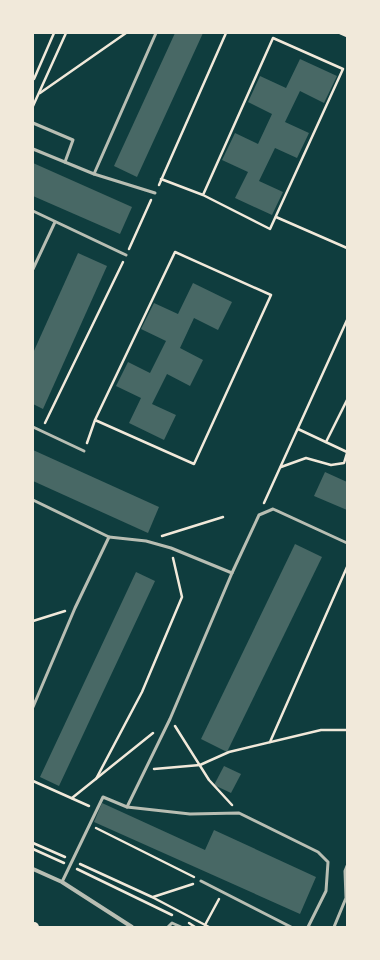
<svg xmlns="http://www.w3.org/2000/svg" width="380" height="960" viewBox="0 0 380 960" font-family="Literata,serif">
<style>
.building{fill:#486865}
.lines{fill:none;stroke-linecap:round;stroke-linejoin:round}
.path{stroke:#f1e9da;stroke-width:2.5}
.service{stroke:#b8beb3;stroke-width:3}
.minor{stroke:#b8beb3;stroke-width:4}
.primary{stroke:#f1e9da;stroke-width:10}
</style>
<rect width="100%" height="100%" fill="#0f3d3e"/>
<g class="building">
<path d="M 175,33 L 203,33 L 137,177 L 114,166 Z"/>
<path d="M 300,59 L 337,76 L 324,103 L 300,91 L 285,122 L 309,133 L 297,158 L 275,148 L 259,181 L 283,192 L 272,215 L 235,198 L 248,172 L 222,160 L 235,133 L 258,144 L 272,114 L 248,102 L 260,76 L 286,88 Z"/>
<path d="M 33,163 L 132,207 L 120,234 L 33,196 Z"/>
<path d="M 78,253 L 107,266 L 43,409 L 33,404 L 33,353 Z"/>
<path d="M 193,283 L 232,302 L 218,330 L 194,318 L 180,348 L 203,360 L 190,386 L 167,374 L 152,404 L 176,415 L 164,440 L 129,423 L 141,398 L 116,386 L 128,362 L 150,373 L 166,341 L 141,329 L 154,303 L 178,314 Z"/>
<path d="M 33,450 L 159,507 L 148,533 L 33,481 Z"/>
<path d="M 325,472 L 347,482 L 347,510 L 314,496 Z"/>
<path d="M 295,544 L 322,557 L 227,752 L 201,739 Z"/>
<path d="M 136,572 L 155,581 L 59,786 L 40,777 Z"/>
<path d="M 224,766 L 241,774 L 231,793 L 214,785 Z"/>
<path d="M 102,803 L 205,850 L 214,830 L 316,877 L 300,914 L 94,822 Z"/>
</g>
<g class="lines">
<g class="path">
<path d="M 340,33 L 347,36"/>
<path d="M 34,79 L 54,33"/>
<path d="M 40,93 L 126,33"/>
<path d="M 33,106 L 66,33"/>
<path d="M 161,179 L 203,195 L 270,229 L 343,69 L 273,38 L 203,195"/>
<path d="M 159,185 L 226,33"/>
<path d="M 276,217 L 347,248"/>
<path d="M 129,249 L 151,200"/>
<path d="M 45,423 L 123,262"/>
<path d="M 298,429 L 347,452"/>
<path d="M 326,442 L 347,400"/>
<path d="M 87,443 L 95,420 L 175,252 L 271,295 L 194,464 L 95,420"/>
<path d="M 281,467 L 306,458 L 331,465 L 344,463 L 347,453"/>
<path d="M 264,503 L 347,320"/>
<path d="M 162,536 L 223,517"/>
<path d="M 33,621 L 65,611"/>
<path d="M 175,726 L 209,780 L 232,805"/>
<path d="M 270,742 L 347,567"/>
<path d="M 154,769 L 200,765 L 229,752 L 321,730 L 347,730"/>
<path d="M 96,779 L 142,692 L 182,597 L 173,558"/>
<path d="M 33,781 L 89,806"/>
<path d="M 72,798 L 153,733"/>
<path d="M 96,828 L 194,877"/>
<path d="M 33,843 L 65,857"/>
<path d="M 33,849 L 64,863"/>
<path d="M 80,864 L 152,897 L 209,927"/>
<path d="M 77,869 L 172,915"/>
<path d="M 153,897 L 193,884"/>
<path d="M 189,923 L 195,927"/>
<path d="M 205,925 L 219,899"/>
</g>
<g class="service">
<path d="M 33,123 L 73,140 L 65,162"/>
<path d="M 33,149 L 94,174 L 155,193"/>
<path d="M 94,174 L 156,33"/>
<path d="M 33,211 L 126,255"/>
<path d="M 33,269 L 55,222"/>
<path d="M 33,427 L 84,451"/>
<path d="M 33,500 L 109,537 L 146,541 L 171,548 L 232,573"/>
<path d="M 33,707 L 75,608 L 109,537"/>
<path d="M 127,807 L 170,719 L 232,573 L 259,515 L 273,509 L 347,543"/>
<path d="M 201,881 L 291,927"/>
<path d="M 62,882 L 103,797 L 127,807 L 190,814 L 239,813 L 318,852 L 328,862 L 326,891 L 308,927"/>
<path d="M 168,927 L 172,923 L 181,927"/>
<path d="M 334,927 L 346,898 L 345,871 L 347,866"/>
</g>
<path class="minor" d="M 33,869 L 62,882 L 132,927"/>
<path class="primary" d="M 33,927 L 34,927"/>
</g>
<rect width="380" height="960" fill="none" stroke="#f1e9da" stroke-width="68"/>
</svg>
